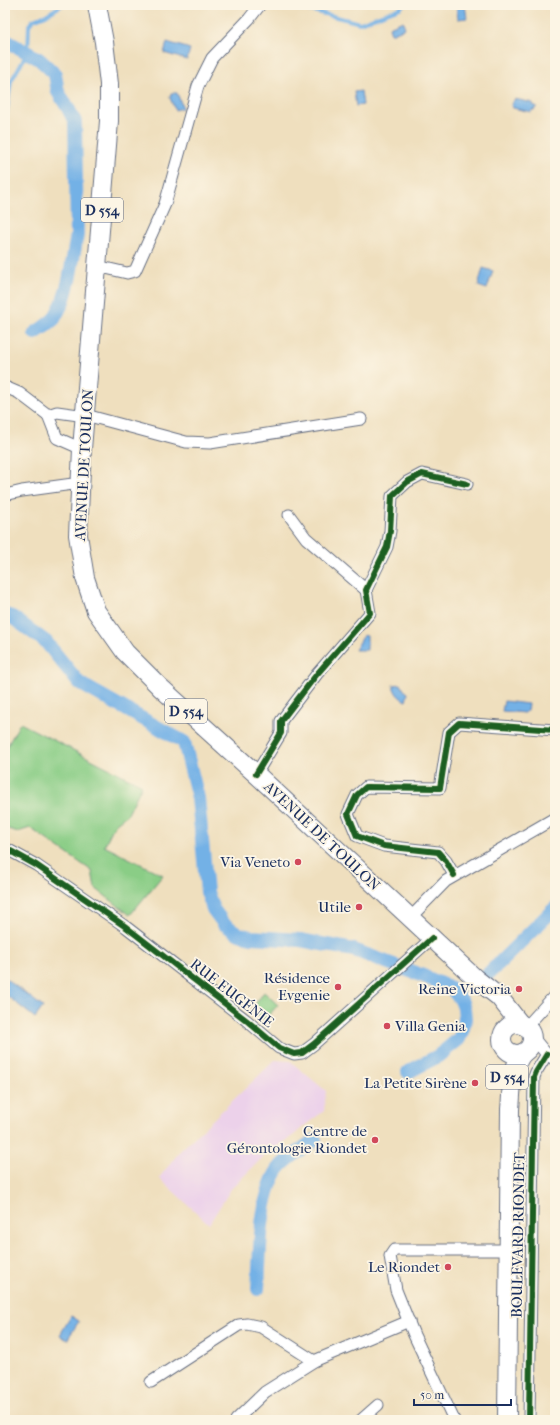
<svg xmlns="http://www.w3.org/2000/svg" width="560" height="1425" viewBox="0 0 560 1425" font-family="'IM FELL French Canon',serif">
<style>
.built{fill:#ecd1ea}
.green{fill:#8acd86;stroke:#527e72}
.water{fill:#73b1e6;stroke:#4770a2}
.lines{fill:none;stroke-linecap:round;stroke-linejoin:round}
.stream{stroke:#73b1e6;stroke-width:4}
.canal{stroke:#73b1e6;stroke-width:14}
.street-casing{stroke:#656d80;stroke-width:13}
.primary-casing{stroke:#656d80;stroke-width:20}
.street{stroke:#fff;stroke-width:11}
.primary{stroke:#fff;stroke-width:18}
.cycleway-casing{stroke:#fcf5e5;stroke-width:8}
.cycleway{stroke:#1b5e20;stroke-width:6}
.poi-dot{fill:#d1495b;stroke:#fcf5e5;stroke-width:1.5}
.labels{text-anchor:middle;stroke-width:3.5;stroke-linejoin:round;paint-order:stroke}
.shield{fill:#fcf5e5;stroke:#5e6a86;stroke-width:1}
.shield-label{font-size:14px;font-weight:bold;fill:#1b2f5e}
.street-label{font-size:15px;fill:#1b2f5e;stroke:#fcf5e5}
.poi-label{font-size:15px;fill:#1b2f5e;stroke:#fcf5e5;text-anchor:end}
</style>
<rect width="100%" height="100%" fill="#fcf5e5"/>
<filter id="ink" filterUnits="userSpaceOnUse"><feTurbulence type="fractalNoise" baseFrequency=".025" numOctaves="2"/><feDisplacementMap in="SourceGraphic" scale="8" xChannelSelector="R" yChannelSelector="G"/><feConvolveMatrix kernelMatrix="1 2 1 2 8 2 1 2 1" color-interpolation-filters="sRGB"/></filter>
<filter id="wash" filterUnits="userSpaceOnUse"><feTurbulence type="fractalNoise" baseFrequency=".012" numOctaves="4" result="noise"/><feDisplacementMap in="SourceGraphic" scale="16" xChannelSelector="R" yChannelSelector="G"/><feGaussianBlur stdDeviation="0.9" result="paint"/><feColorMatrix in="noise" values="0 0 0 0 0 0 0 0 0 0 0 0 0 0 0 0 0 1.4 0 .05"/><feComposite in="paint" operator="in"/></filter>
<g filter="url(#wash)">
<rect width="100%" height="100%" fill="#efdfbe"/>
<path class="built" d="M 275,1060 L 290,1061 L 326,1091 L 324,1111 L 304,1126 L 294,1135 L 264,1156 L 231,1189 L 209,1224 L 159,1178 L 181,1150 Z"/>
<g class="green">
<path d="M 20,723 L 142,785 L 128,814 L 115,824 L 104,846 L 163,875 L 130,915 L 95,888 L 92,871 L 30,828 L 18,832 L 5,828 L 5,750 Z"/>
<path d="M 264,992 L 278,1005 L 264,1020 L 251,1010 Z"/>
</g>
<g class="water">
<path d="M 456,5 L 465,5 L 467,18 L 458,19 Z"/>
<path d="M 403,21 L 405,28 L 391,34 L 389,27 Z"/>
<path d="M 167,42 L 190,49 L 187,60 L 164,53 Z"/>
<path d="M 361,91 L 363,105 L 356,106 L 354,92 Z"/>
<path d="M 171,93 L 177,93 L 183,108 L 175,110 L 170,98 Z"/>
<path d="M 515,99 L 533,103 L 533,105 L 536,106 L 536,108 L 534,110 L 532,110 L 531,112 L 513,108 L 511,105 L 512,102 Z"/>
<path d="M 483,268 L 493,271 L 487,289 L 478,286 Z"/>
<path d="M 364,635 L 367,636 L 367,650 L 355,650 Z"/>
<path d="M 401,684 L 404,690 L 408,693 L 406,701 C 398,697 395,693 393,685 Z"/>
<path d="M 504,701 L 528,704 L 527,711 L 524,713 L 502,711 Z"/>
<path d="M 5,978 L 43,1007 L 35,1018 L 5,994 Z"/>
<path d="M 71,1316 L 79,1321 L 67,1340 L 60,1335 Z"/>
</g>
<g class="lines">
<g class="stream">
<path d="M 276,5 L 313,11 L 360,23 L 400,8 L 403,5"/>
<path d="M 5,123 L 11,81 L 28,52 L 29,25 L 33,20 L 46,15 L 62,5"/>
</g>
<g class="canal">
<path d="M 5,40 L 39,59 L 55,74 L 58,92 L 68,108 L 75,122 L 77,235 L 69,281 L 63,302 L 54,319 L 44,327 L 35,333"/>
<path d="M 5,615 L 12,617 L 46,642 L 79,683 L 184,742 L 198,798 L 207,892 L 213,909 L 224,924 L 239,934 L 251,937 L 300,940 L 354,950 L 426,977 L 452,989 L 461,1000 L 464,1008 L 465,1019 L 463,1029 L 459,1039 L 438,1056 L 408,1072"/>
<path d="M 488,974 L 555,908"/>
<path d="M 258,1289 C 260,1256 259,1191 281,1166 C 288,1158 305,1147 315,1140"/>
</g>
</g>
</g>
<g filter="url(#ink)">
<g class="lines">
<g class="street-casing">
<g id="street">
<path d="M 97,266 L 127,273 L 135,271 L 165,204 L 198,86 L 212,58 L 249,19 L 260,5"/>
<path d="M 5,387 L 19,393 L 48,415"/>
<path d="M 48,415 L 57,412 L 93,417 L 186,442 L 210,443 L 361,419"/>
<path d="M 48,415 L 57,438 L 82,449"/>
<path d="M 5,495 L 22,491 L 80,483"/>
<path d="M 289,515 L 306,538 L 366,590"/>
<path d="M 256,774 L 281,733 L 281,721 L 317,674 L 370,613 L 366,590 L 387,547 L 390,531 L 392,496 L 407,482 L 422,474 L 467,484"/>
<path d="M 5,848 L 36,865 L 126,927 L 246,1020 L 279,1048 L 294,1054 L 302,1053 L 314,1044 L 432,938"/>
<path d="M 454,875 L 446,861 L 438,852 L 384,846 L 357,836 L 348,814 L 357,795 L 366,787 L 440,788 L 449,732 L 459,723 L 555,730"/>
<path d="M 410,918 L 446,881 L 555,818"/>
<path d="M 526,1027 L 555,995"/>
<path d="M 531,1035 L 544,1051 L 555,1060"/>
<path d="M 151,1382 L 239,1325 L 247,1324 L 261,1327 L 314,1361"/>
<path d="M 236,1420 L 265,1392 L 314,1361 L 409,1321"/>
<path d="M 361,1420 L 378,1405"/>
<path d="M 454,1420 L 414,1335 L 396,1290 L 390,1256 L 394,1250 L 509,1250"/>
<path d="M 529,1420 L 534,1077 L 536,1072 L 547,1054"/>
</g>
</g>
<g class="primary-casing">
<g id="primary">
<path d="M 97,5 L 104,42 L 109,84 L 109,121 L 82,449 L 78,535 L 85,578 L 96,611 L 125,652 L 160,687 L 256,774 L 476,979 L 499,997 L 521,1025"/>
<circle cx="517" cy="1039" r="15"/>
<path d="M 507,1420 L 510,1109 C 512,1090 510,1068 524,1052"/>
</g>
</g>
<use href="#street" class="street"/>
<use href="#primary" class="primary"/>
<g class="cycleway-casing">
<g id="cycleway">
<path d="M 256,774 L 281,733 L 281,721 L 317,674 L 370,613 L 366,590 L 387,547 L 390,531 L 392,496 L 407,482 L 422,474 L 467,484"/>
<path d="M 5,848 L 36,865 L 126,927 L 246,1020 L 279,1048 L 294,1054 L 302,1053 L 314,1044 L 432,938"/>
<path d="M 454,875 L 446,861 L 438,852 L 384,846 L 357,836 L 348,814 L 357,795 L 366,787 L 440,788 L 449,732 L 459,723 L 555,730"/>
<path d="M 529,1420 L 534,1077 L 536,1072 L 547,1054"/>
</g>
</g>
<use href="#cycleway" class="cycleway"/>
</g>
</g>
<g class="poi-dot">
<circle cx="298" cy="862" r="4"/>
<circle cx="359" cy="907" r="4"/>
<circle cx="338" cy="987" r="4"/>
<circle cx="519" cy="989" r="4"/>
<circle cx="387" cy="1026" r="4"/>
<circle cx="475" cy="1083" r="4"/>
<circle cx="375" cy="1140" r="4"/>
<circle cx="448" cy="1267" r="4"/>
</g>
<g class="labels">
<g class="shield">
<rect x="81" y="198" width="42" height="24" rx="3"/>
<rect x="165" y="699" width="42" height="24" rx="3"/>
<rect x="486" y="1065" width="42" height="24" rx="3"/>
</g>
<g class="shield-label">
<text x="102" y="215">D 554</text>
<text x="186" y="716">D 554</text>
<text x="507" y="1082">D 554</text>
</g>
<g class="street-label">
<text transform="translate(84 465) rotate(-87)" y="5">AVENUE DE TOULON</text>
<text transform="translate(322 836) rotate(43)" y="5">AVENUE DE TOULON</text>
<text transform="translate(232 993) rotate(38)" y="5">RUE EUGÉNIE</text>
<text transform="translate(518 1235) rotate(-89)" y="5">BOULEVARD RIONDET</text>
</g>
<g class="poi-label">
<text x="290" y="867">Via Veneto</text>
<text x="351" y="912">Utile</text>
<text x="330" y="983">Résidence<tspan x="330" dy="17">Evgenie</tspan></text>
<text x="511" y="994">Reine Victoria</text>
<text x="395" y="1031" text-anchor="start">Villa Genia</text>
<text x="467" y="1088">La Petite Sirène</text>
<text x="367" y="1136">Centre de<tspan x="367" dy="17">Gérontologie Riondet</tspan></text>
<text x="440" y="1272">Le Riondet</text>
</g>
</g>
<rect width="560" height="1425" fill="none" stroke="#fcf5e5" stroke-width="20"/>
<path d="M414 1399v6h97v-6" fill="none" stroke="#1b2f5e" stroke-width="2"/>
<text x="420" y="1399" font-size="12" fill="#1b2f5e" stroke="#fcf5e5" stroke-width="3" paint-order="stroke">50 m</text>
</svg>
